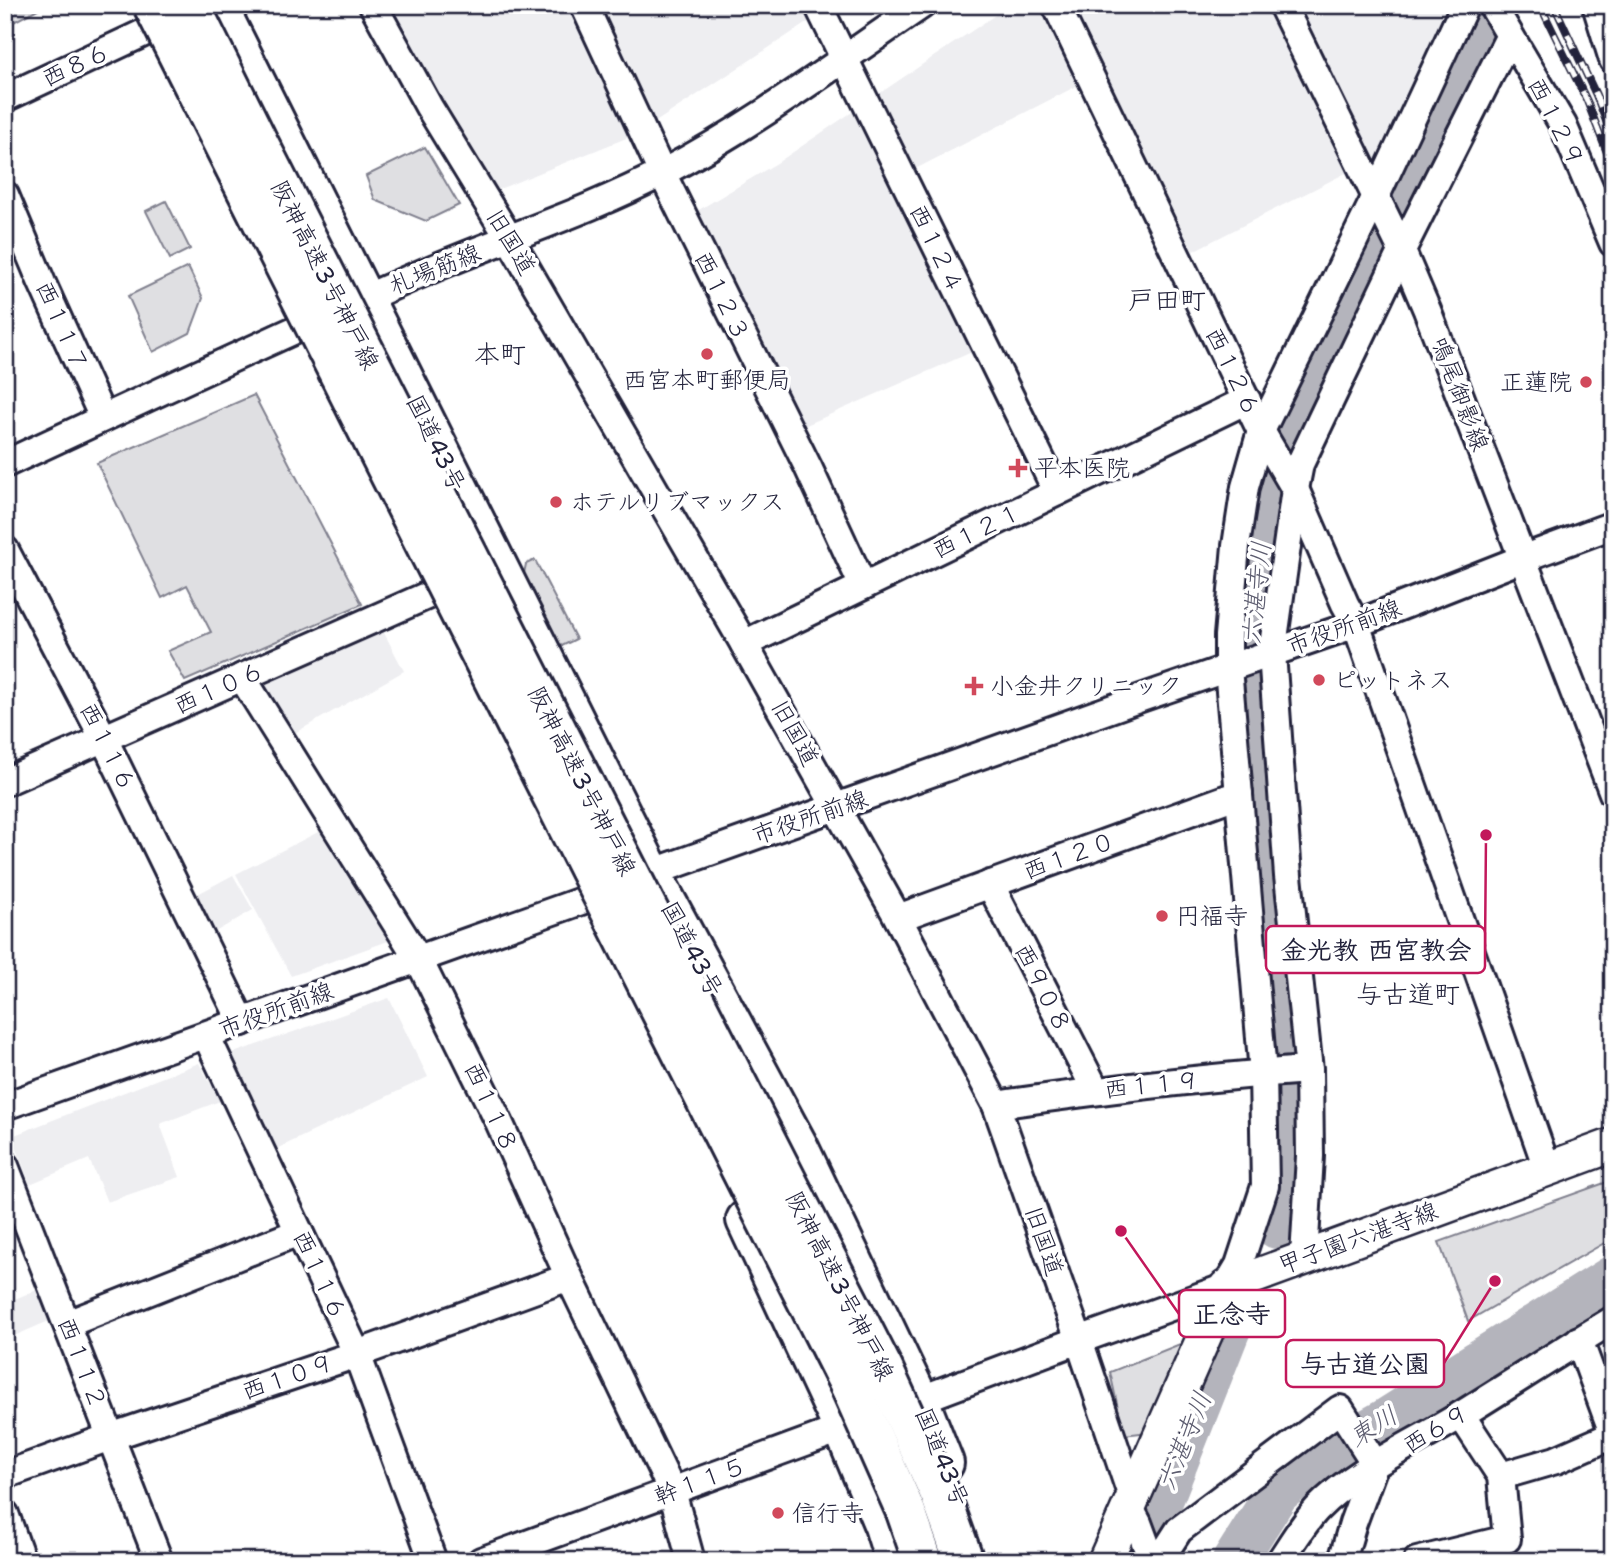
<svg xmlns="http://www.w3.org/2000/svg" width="1618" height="1566" viewBox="0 0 1618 1566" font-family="'Shantell Sans','Klee One',sans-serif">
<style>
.built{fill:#eeeef1}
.green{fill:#dfdfe2;stroke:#80808e;stroke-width:2}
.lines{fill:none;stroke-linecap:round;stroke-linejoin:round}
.river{stroke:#b4b4bc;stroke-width:44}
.minor-casing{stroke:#22223b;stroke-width:32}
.major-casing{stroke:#22223b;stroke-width:38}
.highway-casing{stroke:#22223b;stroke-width:44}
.minor{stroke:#fff;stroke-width:26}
.major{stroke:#fff;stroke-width:33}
.highway{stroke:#fff;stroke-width:38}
.rail-casing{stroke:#22223b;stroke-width:8}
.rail{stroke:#fff;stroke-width:5;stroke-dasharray:16;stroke-linecap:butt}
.highway-bridge-casing{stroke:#22223b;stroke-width:44;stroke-linecap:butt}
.highway-bridge{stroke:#fff;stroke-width:38}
.poi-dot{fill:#d1495b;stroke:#fff;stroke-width:2.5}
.labels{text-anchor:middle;stroke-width:7;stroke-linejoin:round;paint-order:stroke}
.street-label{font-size:24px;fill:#22223b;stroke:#fff}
.poi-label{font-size:24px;fill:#22223b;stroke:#fff;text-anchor:start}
.neighbourhood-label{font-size:26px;fill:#22223b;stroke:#fff}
.water-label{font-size:26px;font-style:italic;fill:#5c5c6f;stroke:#fff}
.leader{fill:none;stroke:#c2185b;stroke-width:2.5}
.callout-dot{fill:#c2185b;stroke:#fff;stroke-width:2.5}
.callout{fill:#fff;stroke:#c2185b;stroke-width:2.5}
.callout-label{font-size:26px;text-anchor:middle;font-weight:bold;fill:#22223b}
</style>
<rect width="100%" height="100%" fill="#fff"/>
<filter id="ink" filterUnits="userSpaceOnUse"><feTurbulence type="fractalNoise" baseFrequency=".0143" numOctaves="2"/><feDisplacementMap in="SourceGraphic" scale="14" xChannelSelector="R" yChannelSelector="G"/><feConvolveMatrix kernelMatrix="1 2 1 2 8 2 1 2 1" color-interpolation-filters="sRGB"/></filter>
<g filter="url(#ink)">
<g class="built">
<path d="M 387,5 L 834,5 L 657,121 L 629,137 L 492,192 Z"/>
<path d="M 1010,5 L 1454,5 L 1389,151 L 1193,251 L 1104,72 L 892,181 L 972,352 L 804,426 L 697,211 L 777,163 Z"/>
<path d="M 381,627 L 404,671 L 293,734 L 261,687 Z"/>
<path d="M 322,830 L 391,940 L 291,976 L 236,874 Z"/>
<path d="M 233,875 L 253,910 L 215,932 L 196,895 Z"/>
<path d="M 389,998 L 428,1077 L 276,1149 L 228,1055 Z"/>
<path d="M 199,1063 L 220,1101 L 160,1124 L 180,1177 L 107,1202 L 89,1159 L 30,1184 L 12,1136 Z"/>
<path d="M 39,1289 L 51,1320 L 5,1340 L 5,1303 Z"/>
</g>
<g class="green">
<path d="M 5,5 L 45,5 L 10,24 L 5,16 Z"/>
<path d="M 425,147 L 459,205 L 426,221 L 375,200 L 366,176 Z"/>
<path d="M 166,201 L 190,249 L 170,259 L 146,211 Z"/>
<path d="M 188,267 L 203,298 L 190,333 L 153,352 L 128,296 Z"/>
<path d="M 254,395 L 362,604 L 185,681 L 168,651 L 211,632 L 187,585 L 162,598 L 97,463 Z"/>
<path d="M 535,560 L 576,639 L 560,647 L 552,645 L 521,587 L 526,564 Z"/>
<path d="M 1613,1180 L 1613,1238 L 1468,1321 L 1439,1242 Z"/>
<path d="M 1190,1340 L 1157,1431 L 1124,1435 L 1110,1372 Z"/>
</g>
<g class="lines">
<g class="river">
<path d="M 1277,1227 L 1288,1182 L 1284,1059 L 1265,891 L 1249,693 L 1250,627 L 1267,492 L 1286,433 L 1403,199 L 1477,44 L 1490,5"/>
<path d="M 1136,1561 L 1153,1521 L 1232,1321"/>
<path d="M 1234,1561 L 1277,1493 L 1320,1458 L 1385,1421 L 1613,1277"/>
</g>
<g class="minor-casing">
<g id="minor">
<path d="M 373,5 L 429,107 L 509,238 L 744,644 L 898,918 L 996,1105 L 1079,1340 L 1133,1500"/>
<path d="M 584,5 L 662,173 L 808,467 L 863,586"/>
<path d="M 818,5 L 1057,492"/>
<path d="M 1056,5 L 1261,431 L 1295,489 L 1345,604 L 1356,624 L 1547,1168"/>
<path d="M 1282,5 L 1398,242 L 1427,310 L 1613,793"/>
<path d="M 1492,5 L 1563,125 L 1613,243"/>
<path d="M 1596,5 L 1613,60"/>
<path d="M 5,98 L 148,31"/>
<path d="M 5,195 L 42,283 L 103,418"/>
<path d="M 5,464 C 145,399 284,333 425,272 C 504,238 588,212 664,172 C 755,124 838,62 922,5"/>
<path d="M 5,550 L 104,739 L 242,1022"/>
<path d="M 744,644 L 1247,400"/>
<path d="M 242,677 L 419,960 L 499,1122 L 569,1277 L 672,1491 L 691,1561"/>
<path d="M 5,782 L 433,593"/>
<path d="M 990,884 L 1096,1091"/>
<path d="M 898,918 L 1239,794"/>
<path d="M 206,1035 L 357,1354 L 433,1561"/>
<path d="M 996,1105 C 1100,1090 1204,1077 1309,1070"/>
<path d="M 5,1106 L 584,900 L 651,873 L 1141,698 L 1356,624 L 1524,558 L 1613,525"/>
<path d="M 5,1166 L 159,1561"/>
<path d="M 1304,1257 L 1310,1156 L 1309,1070 L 1288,876 L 1272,653 L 1295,489 L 1300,464 L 1402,250 L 1509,37"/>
<path d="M 67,1324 L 299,1232"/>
<path d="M 1579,1340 L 1613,1433"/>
<path d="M 903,1406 L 1079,1340 L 1226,1287 L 1239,1265 L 1265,1186 L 1263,1073 L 1228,668 L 1228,636 L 1236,546 L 1245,487 L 1261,431 L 1376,196 L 1465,5"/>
<path d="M 5,1475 L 110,1437 L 357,1354 L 569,1277"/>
<path d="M 1501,1476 L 1556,1460 L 1613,1435"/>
<path d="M 1130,1508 L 1138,1523 L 1152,1561"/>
<path d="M 5,1514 L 22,1561"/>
<path d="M 481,1561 L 857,1423"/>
<path d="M 1159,1561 L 1179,1530 L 1340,1409 L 1370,1456 L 1374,1466 L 1353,1523 L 1342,1561"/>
<path d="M 1280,1561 C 1292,1543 1303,1524 1317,1509 C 1358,1467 1415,1444 1464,1413 C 1514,1382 1563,1350 1613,1320"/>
<path d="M 1417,1561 L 1507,1539 L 1501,1476 L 1461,1415"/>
</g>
</g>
<g class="major-casing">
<path id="major" d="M 1105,1561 L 1226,1287 L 1613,1145"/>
</g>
<g class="highway-casing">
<g id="highway">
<path d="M 217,5 L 651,873 L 798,1146 L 919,1400 L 944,1463"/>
<path d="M 746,1220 L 843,1428 L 884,1526 L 895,1561"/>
</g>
</g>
<use href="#minor" class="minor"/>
<use href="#major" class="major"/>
<use href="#highway" class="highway"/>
<g class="rail-casing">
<g id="rail">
<path d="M 1540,5 L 1587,101 L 1613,168"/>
<path d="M 1554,5 L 1596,95 L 1613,139"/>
</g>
</g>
<use href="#rail" class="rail"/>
<g class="highway-bridge-casing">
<g id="highway-bridge">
<path d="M 153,5 L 850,1386 L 906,1512 L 923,1561"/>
<path d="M 190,5 L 257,140 L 638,890 L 883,1369 L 940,1494 L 964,1561"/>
</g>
</g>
<use href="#highway-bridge" class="highway-bridge"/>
</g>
</g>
<g class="poi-dot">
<circle cx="707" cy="354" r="7"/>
<circle cx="1586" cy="382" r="7"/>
<path d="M1014.5 457.5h7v7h7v7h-7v7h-7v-7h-7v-7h7z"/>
<circle cx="556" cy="502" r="7"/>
<circle cx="1319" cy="680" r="7"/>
<path d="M970.5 675.5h7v7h7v7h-7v7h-7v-7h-7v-7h7z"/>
<circle cx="1162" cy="916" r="7"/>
<circle cx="778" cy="1513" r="7"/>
</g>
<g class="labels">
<g class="street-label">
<text transform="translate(76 65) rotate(-25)" y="8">西８６</text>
<text transform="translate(1556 122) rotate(63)" y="8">西１２９</text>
<text transform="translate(511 242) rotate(59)" y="8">旧国道</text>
<text transform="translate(937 249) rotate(64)" y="8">西１２４</text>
<text transform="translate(435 269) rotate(-22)" y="8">札場筋線</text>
<text transform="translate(325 275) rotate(63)" y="8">阪神高速3号神戸線</text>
<text transform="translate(722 296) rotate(64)" y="8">西１２３</text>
<text transform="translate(62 326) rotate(66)" y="8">西１１７</text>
<text transform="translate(1233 372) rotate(64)" y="8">西１２６</text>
<text transform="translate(1460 394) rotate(69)" y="8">鳴尾御影線</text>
<text transform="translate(436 443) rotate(64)" y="8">国道43号</text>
<text transform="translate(977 531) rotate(-26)" y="8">西１２１</text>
<text transform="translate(1344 627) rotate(-20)" y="8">市役所前線</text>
<text transform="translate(219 688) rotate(-24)" y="8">西１０６</text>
<text transform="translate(795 733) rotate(61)" y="8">旧国道</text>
<text transform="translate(108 747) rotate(63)" y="8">西１１６</text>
<text transform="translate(582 781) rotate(63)" y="8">阪神高速3号神戸線</text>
<text transform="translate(810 817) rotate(-19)" y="8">市役所前線</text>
<text transform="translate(1069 856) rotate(-20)" y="8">西１２０</text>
<text transform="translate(692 949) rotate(62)" y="8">国道43号</text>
<text transform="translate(1043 988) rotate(63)" y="8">西９０８</text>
<text transform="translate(276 1010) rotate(-20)" y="8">市役所前線</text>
<text transform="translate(1152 1085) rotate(-6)" y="8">西１１９</text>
<text transform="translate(491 1107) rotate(65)" y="8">西１１８</text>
<text transform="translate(1358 1238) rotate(-20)" y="8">甲子園六湛寺線</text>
<text transform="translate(1044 1241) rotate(71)" y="8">旧国道</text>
<text transform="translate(320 1275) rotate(65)" y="8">西１１６</text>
<text transform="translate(840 1286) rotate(63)" y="8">阪神高速3号神戸線</text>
<text transform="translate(82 1363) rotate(69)" y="8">西１１２</text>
<text transform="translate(288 1377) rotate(-19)" y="8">西１０９</text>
<text transform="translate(1436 1429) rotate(-31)" y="8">西６９</text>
<text transform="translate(942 1457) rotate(68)" y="8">国道43号</text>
<text transform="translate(700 1481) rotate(-20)" y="8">幹１１５</text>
</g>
<g class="poi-label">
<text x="707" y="388" text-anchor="middle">西宮本町郵便局</text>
<text x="1572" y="390" text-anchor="end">正蓮院</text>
<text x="1034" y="476">平本医院</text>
<text x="570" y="510">ホテルリブマックス</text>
<text x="1333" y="688">ピットネス</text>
<text x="990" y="694">小金井クリニック</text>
<text x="1176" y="924">円福寺</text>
<text x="792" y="1521">信行寺</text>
</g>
<g class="neighbourhood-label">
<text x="1167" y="309">戸田町</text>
<text x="500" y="363">本町</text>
<text x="1408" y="1003">与古道町</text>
</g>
<g class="water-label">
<text transform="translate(1256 593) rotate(-84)" y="9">六湛寺川</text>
<text transform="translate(1373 1426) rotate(-32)" y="9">東川</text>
<text transform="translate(1184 1441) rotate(-68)" y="9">六湛寺川</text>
</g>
</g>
<path class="leader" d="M1486 835L1485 950M1121 1231L1179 1314M1495 1281L1444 1363"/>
<g class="callout-dot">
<circle cx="1486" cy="835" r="7"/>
<circle cx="1121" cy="1231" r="7"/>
<circle cx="1495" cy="1281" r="7"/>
</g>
<g class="callout">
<rect x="1266" y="926" width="219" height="47" rx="7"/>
<rect x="1179" y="1290" width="106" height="47" rx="7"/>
<rect x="1286" y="1340" width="158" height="47" rx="7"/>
</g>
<g class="callout-label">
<text x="1376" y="959">金光教 西宮教会</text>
<text x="1232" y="1323">正念寺</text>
<text x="1365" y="1373">与古道公園</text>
</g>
<rect width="1618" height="1566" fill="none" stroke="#fff" stroke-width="28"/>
<rect x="14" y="14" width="1590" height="1538" fill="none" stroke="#22223b" stroke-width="2.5" filter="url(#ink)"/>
</svg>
